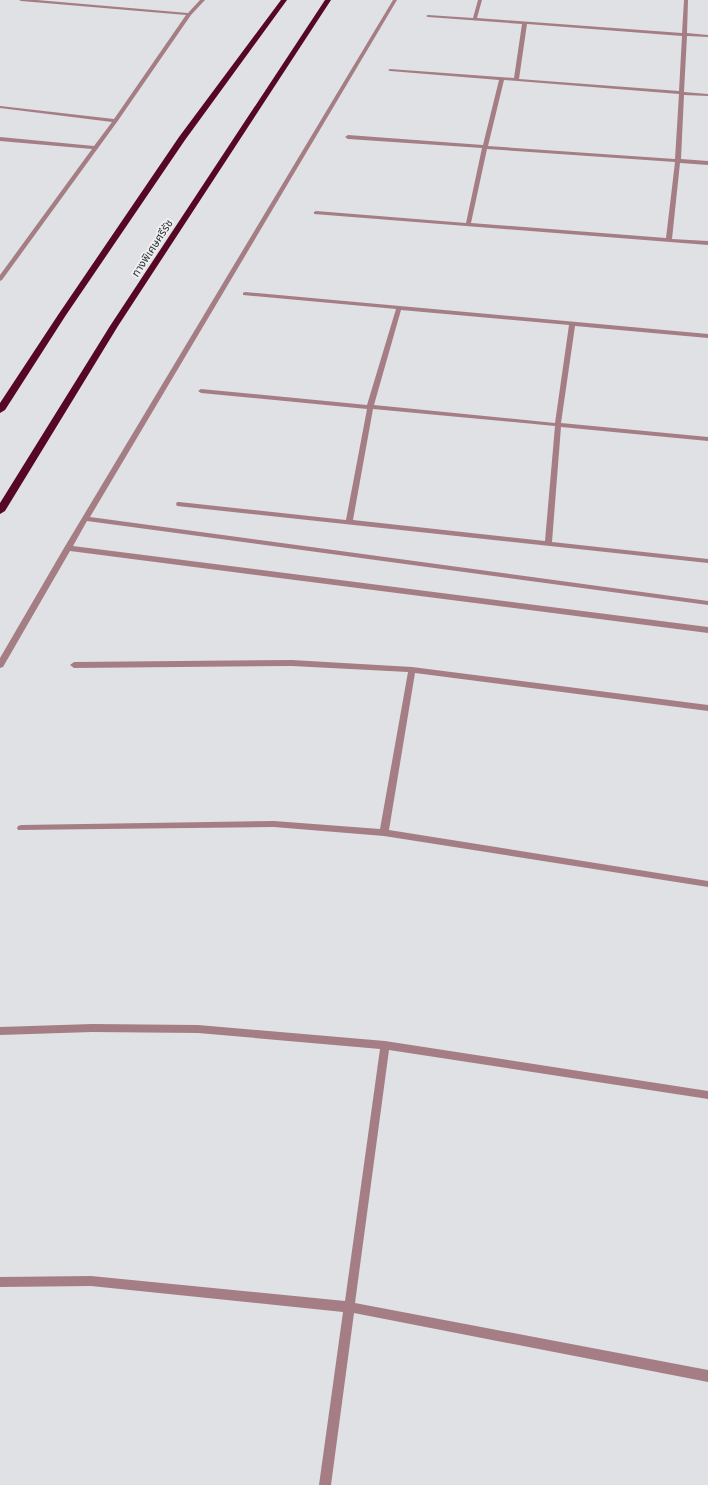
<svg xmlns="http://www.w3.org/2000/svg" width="708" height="1485" viewBox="0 0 708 1485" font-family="Literata,'Noto Sans Thai',serif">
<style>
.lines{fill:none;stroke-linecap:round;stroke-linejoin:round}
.minor{fill:#a57e85;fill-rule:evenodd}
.motorway{fill:#550723;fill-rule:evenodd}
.labels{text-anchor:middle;stroke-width:4;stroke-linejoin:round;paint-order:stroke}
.far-street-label{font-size:11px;fill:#323233;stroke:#edeff1}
</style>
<rect width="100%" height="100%" fill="#e0e1e4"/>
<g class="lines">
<g class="minor">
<path d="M 19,0 L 37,0 L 188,13 L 200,0 L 205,0 L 191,15 L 117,122 L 2,280 L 0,281 L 0,275 L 92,149 L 0,141 L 0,137 L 94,146 L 112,122 L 0,108 L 0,106 L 114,119 L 186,15 L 21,1 Z"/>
<path d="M 393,0 L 397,0 L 90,517 L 708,601 L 708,605 L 87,521 L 73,546 L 708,627 L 708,633 L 70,551 L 3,667 L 0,668 L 0,658 L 64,548 Z"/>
<path d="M 478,0 L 482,0 L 477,18 L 682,33 L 684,0 L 688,0 L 687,33 L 708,35 L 708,37 L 687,36 L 684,92 L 708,94 L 708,96 L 684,95 L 681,159 L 708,161 L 708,165 L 680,163 L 672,239 L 708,241 L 708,245 L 314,214 L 314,212 L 316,211 L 466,223 L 482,148 L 348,139 L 345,137 L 348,135 L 483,145 L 499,80 L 390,71 L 388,70 L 390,69 L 514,78 L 522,24 L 428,17 L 426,16 L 428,15 L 473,18 ZM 527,24 L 682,36 L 679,91 L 519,79 ZM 504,80 L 679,94 L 675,159 L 488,146 ZM 487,149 L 675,162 L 666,238 L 471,223 Z"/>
<path d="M 245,292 L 708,334 L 708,338 L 575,326 L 561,423 L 708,437 L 708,441 L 561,427 L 552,542 L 708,559 L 708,563 L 177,506 L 176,504 L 177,502 L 179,502 L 346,520 L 367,409 L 201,393 L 198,391 L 201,389 L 367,405 L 396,309 L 243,295 L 243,293 ZM 401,310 L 569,325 L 555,423 L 374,405 ZM 373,409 L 555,426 L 545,541 L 353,520 Z"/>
<path d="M 292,660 L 412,667 L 708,705 L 708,711 L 415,673 L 389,830 L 708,881 L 708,887 L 384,836 L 274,827 L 18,830 L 17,828 L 18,826 L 21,825 L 274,821 L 380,829 L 408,672 L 292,666 L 74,668 L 70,665 L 74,662 Z"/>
<path d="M 92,1024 L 198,1025 L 385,1041 L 708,1091 L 708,1099 L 389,1050 L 355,1303 L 708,1370 L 708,1382 L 354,1313 L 331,1485 L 319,1485 L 343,1312 L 91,1286 L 0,1287 L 0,1277 L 91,1276 L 345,1301 L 380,1049 L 198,1033 L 92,1032 L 0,1035 L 0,1027 Z"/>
</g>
<g class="motorway">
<path d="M 281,0 L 287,0 L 185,140 L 66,315 L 5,410 L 0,413 L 0,403 L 58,315 L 179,137 Z"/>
<path d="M 325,0 L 331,0 L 118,326 L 5,511 L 0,514 L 0,503 L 110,326 Z"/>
</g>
</g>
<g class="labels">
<g class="far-street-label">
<text transform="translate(152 248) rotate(-57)" y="4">ทางพิเศษศรีรัช</text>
</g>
</g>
</svg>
